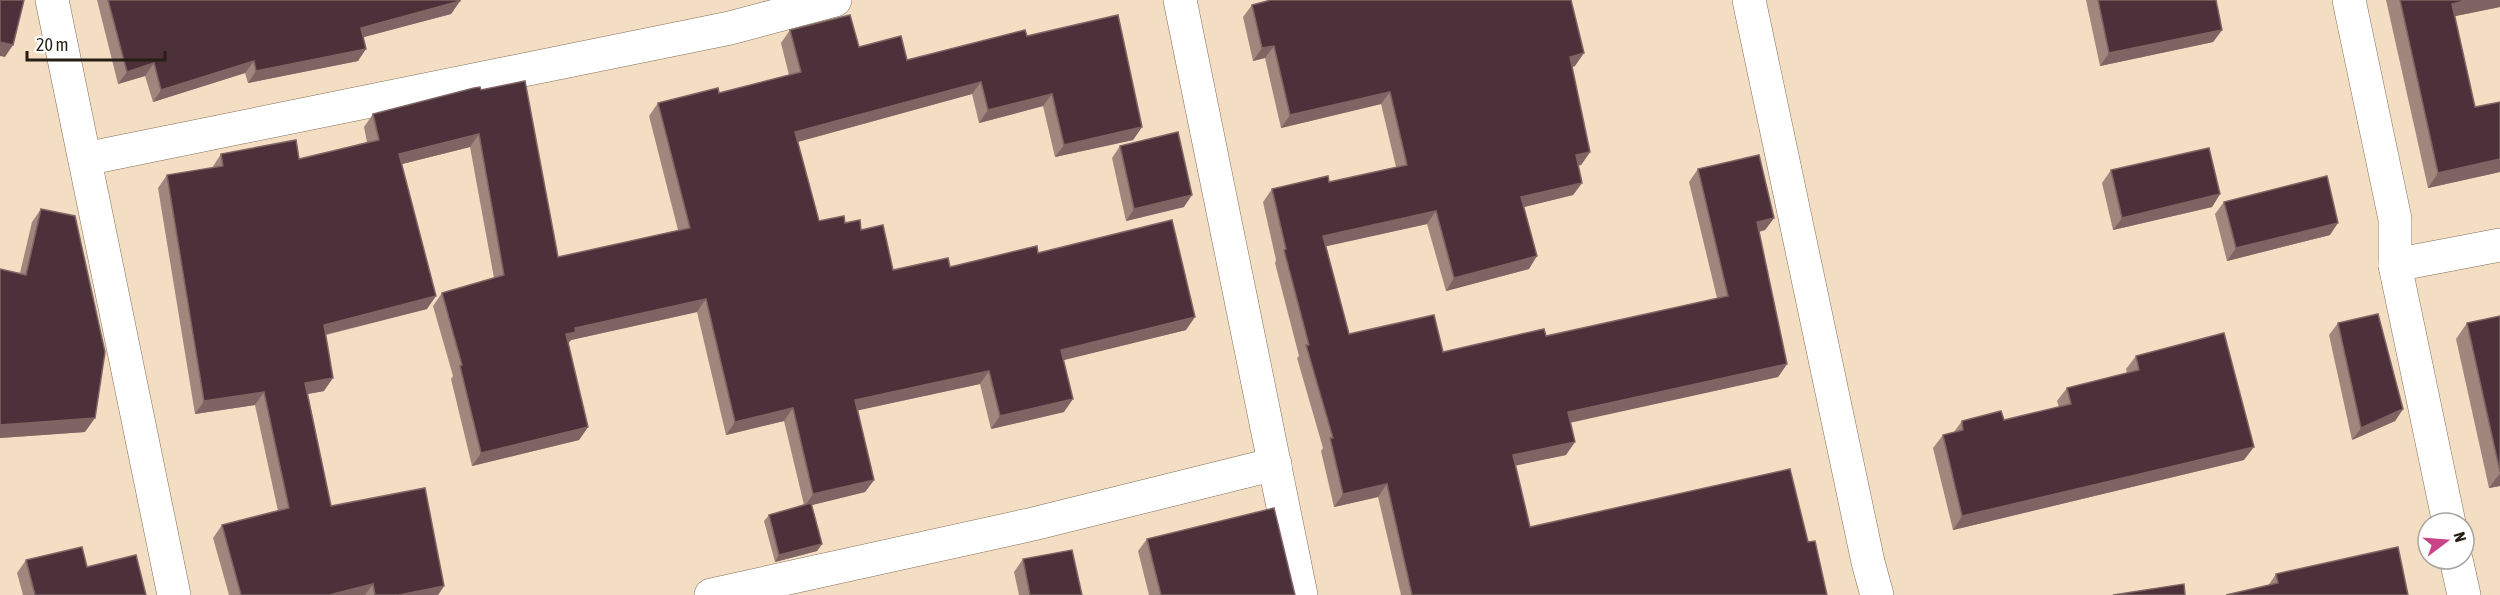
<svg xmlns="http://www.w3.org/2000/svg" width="2500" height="595" viewBox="0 0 2500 595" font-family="'Asap Condensed',sans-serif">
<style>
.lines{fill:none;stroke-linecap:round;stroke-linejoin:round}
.minor-casing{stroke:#816e56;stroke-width:34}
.minor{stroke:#fff;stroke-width:33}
.wall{fill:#a0877e}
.shaded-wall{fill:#7e6563}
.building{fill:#4c313a;stroke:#7e6563;stroke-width:1.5}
</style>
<rect width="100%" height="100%" fill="#f3ddc3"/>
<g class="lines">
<g class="minor-casing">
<g id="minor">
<path d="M 52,0 L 174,595"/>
<path d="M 1180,0 L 1301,595"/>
<path d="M 1749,0 L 1868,562 L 1877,595"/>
<path d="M 2349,0 L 2395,219 L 2395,265 L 2449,523"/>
<path d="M 85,159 L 730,28 L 835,0"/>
<path d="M 2395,265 L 2500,245"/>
<path d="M 2456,559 L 2464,595"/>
<path d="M 711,595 L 1033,524 L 1275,464"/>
</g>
</g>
<use href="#minor" class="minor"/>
</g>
<g class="wall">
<path d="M 97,0 L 460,0 L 460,1 L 451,14 L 363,37 L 358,61 L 248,83 L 245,73 L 153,102 L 145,76 L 118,84 Z"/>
<path d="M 2086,0 L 2216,0 L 2222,30 L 2213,42 L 2100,66 Z"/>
<path d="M 2386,0 L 2500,0 L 2500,7 L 2455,16 L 2475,107 L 2500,102 L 2500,172 L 2428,188 Z"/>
<path d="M 1252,5 L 1575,66 L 1572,67 L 1590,152 L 1581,165 L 1578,165 L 1582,183 L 1573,195 L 1524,207 L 1529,269 L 1446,291 L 1427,224 L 1326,246 L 1349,334 L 1443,352 L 1546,336 L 1717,298 L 1689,182 L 1698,169 L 1774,218 L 1765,230 L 1759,232 L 1787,364 L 1778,377 L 1571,422 L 1566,455 L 1515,465 L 1530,527 L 1808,542 L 1827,595 L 1401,595 L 1378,497 L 1334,507 L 1321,451 L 1323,448 L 1297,358 L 1299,356 L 1275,263 L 1276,260 L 1263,202 L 1272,189 L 1329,182 L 1396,167 L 1381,104 L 1281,128 L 1265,58 L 1253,61 L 1243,17 Z"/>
<path d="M 790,30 L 859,47 L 907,60 L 1027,36 L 1142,127 L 1133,140 L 1055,157 L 1043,106 L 979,123 L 972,94 L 798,142 L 819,221 L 845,223 L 861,230 L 893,270 L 950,267 L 1038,253 L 1186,330 L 1063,360 L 1064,412 L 991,429 L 980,384 L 858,410 L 874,480 L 865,492 L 812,505 L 822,544 L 817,551 L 775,562 L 764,521 L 769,515 L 804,505 L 784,421 L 726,435 L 697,312 L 571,340 L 568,343 L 588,427 L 579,440 L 472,466 L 451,379 L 453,376 L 433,306 L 442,293 L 494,278 L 470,147 L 402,164 L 427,309 L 326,335 L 324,391 L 308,394 L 331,506 L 444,586 L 438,595 L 229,595 L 213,538 L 222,525 L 278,511 L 255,405 L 195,414 L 158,188 L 167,175 L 212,168 L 221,154 L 299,159 L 367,142 L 364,127 L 373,114 L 481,90 L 558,257 L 678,230 L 649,116 L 658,103 L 719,93 L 789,75 L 781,43 Z"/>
<path d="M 1120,146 L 1184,207 L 1126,221 L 1112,158 Z"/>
<path d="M 2111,170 L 2220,194 L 2212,207 L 2113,230 L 2102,183 Z"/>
<path d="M 2224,202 L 2330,235 L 2227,261 L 2215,214 Z"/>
<path d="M 41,209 L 85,432 L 0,438 L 0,269 L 20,273 L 32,222 Z"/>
<path d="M 2500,316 L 2500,486 L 2489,488 L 2456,339 L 2467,323 Z"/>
<path d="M 2338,323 L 2403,409 L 2395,421 L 2352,440 L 2329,335 Z"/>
<path d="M 2136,356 L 2244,460 L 1953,530 L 1933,448 L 1943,435 L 1954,432 L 1962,421 L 2004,420 L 2059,407 L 2057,401 L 2067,388 L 2127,373 L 2126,369 Z"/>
<path d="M 1147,539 L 1295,595 L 1149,595 L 1138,551 Z"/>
<path d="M 1023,559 L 1082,595 L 1019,595 L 1014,572 Z"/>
<path d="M 26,560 L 87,567 L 146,595 L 23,595 L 17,573 Z"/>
<path d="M 2276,574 L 2408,595 L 2268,586 Z"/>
</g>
<g class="shaded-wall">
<path d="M 2469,0 L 2500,0 L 2500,7 L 2441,19 L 2452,4 Z"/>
<path d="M 460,1 L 451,14 L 353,40 L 361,28 Z"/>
<path d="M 2222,30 L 2213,42 L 2100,66 L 2109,53 Z"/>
<path d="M 0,42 L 13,45 L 5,57 L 0,56 Z"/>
<path d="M 1274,46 L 1265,58 L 1253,61 L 1262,48 Z"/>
<path d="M 366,49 L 358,61 L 248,83 L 256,71 Z"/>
<path d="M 1584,53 L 1575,66 L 1561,70 L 1570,57 Z"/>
<path d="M 254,61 L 245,73 L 153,102 L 161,90 Z"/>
<path d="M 154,63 L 145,76 L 118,84 L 127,72 Z"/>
<path d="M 981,82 L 972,94 L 786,145 L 795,132 Z"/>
<path d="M 1390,92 L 1381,104 L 1281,128 L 1290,115 Z"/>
<path d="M 1052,94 L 1043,106 L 979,123 L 988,110 Z"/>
<path d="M 1142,127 L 1133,140 L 1055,157 L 1064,145 Z"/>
<path d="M 479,134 L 470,147 L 390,167 L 399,154 Z"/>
<path d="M 1590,152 L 1581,165 L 1567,168 L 1576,155 Z"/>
<path d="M 2500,159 L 2500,172 L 2428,188 L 2438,173 Z"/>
<path d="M 1582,183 L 1573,195 L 1512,210 L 1521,197 Z"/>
<path d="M 2220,194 L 2212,207 L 2113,230 L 2122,218 Z"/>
<path d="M 1192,195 L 1184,207 L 1126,221 L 1134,209 Z"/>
<path d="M 1436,211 L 1427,224 L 1314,249 L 1323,236 Z"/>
<path d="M 1774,218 L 1765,230 L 1748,234 L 1757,222 Z"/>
<path d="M 2338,223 L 2330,235 L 2227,261 L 2236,248 Z"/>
<path d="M 1537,256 L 1529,269 L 1446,291 L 1454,278 Z"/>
<path d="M 436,296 L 427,309 L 315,337 L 324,325 Z"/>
<path d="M 706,299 L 697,312 L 571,340 L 567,345 L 566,334 L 575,328 Z"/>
<path d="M 1195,317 L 1186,330 L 1052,363 L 1061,350 Z"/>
<path d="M 1787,364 L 1778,377 L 1560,425 L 1568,412 Z"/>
<path d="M 989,371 L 980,384 L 846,413 L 855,400 Z"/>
<path d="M 333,378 L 324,391 L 296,396 L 305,383 Z"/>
<path d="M 264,392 L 255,405 L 195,414 L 204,401 Z"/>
<path d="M 1073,399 L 1064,412 L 991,429 L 1000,416 Z"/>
<path d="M 793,408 L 784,421 L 726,435 L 735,422 Z"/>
<path d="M 2403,409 L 2395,421 L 2352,440 L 2361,428 Z"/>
<path d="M 95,418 L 85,432 L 0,438 L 0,425 Z"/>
<path d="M 588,427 L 579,440 L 472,466 L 481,453 Z"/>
<path d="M 1575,442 L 1566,455 L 1504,468 L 1513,455 Z"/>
<path d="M 2254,447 L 2244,460 L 1953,530 L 1962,516 Z"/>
<path d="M 2500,473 L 2500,486 L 2489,488 Z"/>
<path d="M 874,480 L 865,492 L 804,507 L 813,494 Z"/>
<path d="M 1387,484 L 1378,497 L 1334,507 L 1343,494 Z"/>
<path d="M 822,544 L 817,551 L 775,562 L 779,555 Z"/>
<path d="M 373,584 L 365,595 L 329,595 Z"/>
<path d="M 444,586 L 438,595 L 399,595 Z"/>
</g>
<g class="building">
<path d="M 0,0 L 24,0 L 13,45 L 0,42 Z"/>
<path d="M 108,0 L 460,0 L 460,1 L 361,28 L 366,49 L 256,71 L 254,61 L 161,90 L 154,63 L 127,72 Z"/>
<path d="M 1271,0 L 1571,0 L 1584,53 L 1570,57 L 1590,152 L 1576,155 L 1582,183 L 1521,197 L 1537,256 L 1454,278 L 1436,211 L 1323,236 L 1349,334 L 1434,315 L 1443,352 L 1544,329 L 1546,336 L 1728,296 L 1698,169 L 1759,155 L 1774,218 L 1757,222 L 1787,364 L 1568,412 L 1575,442 L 1513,455 L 1530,527 L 1790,469 L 1808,542 L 1815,541 L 1827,595 L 1412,595 L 1387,484 L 1343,494 L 1330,438 L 1333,438 L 1306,345 L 1309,345 L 1284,250 L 1286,249 L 1272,189 L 1328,176 L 1329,182 L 1407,165 L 1390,92 L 1290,115 L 1274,46 L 1262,48 L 1252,5 Z"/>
<path d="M 2098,0 L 2216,0 L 2222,30 L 2109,53 Z"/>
<path d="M 2400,0 L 2469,0 L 2452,4 L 2475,107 L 2500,102 L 2500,159 L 2438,173 Z"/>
<path d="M 850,15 L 859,47 L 901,36 L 907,60 L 1025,30 L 1027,36 L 1118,15 L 1142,127 L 1064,145 L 1052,94 L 988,110 L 981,82 L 795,132 L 819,221 L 844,216 L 845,223 L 860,220 L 861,230 L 883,225 L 893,270 L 948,258 L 950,267 L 1037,246 L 1038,253 L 1172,220 L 1195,317 L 1061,350 L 1073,399 L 1000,416 L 989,371 L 855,400 L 874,480 L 813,494 L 793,408 L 735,422 L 706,299 L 575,328 L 576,332 L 566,334 L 588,427 L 481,453 L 460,366 L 462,365 L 442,293 L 504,275 L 479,134 L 399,154 L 436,296 L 324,325 L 333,378 L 305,383 L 331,506 L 425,488 L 444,586 L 399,595 L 375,595 L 373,584 L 329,595 L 241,595 L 222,525 L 289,508 L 264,392 L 204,401 L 167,175 L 223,166 L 221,154 L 296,140 L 299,159 L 379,140 L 373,114 L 474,88 L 480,87 L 481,90 L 525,81 L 558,257 L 690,228 L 658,103 L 718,88 L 719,93 L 801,72 L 790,30 Z"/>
<path d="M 1178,132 L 1192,195 L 1134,209 L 1120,146 Z"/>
<path d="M 2209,148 L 2220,194 L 2122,218 L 2111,170 Z"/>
<path d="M 2327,176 L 2338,223 L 2236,248 L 2224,202 Z"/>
<path d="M 41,209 L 75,216 L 105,352 L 95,418 L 0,425 L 0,269 L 26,275 Z"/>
<path d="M 2378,314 L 2403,409 L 2361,428 L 2338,323 Z"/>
<path d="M 2500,316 L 2500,472 L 2467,323 Z"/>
<path d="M 2224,333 L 2254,447 L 1962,516 L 1943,435 L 1963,430 L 1962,421 L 2001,411 L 2004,420 L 2071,404 L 2067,388 L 2139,370 L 2136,356 Z"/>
<path d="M 811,503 L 822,544 L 779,555 L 769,515 Z"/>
<path d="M 1274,508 L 1295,595 L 1161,595 L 1147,539 Z"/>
<path d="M 82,547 L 87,567 L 136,555 L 146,595 L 35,595 L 26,560 Z"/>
<path d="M 2398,547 L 2408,595 L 2226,595 L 2278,583 L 2276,574 Z"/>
<path d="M 1072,550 L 1082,595 L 1030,595 L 1023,559 Z"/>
<path d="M 2184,584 L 2185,595 L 2113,595 Z"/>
</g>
<g transform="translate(2446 541) rotate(74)"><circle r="28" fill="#ffffff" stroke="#a8a5a1" stroke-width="1.5"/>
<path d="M0-4.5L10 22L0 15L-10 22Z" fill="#c94487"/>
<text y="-9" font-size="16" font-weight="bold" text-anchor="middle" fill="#261e15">N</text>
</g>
<path d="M27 51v9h138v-9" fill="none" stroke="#261e15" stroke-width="3"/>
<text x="36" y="51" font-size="18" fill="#261e15" stroke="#ffffff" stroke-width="4.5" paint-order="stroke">20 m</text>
</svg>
